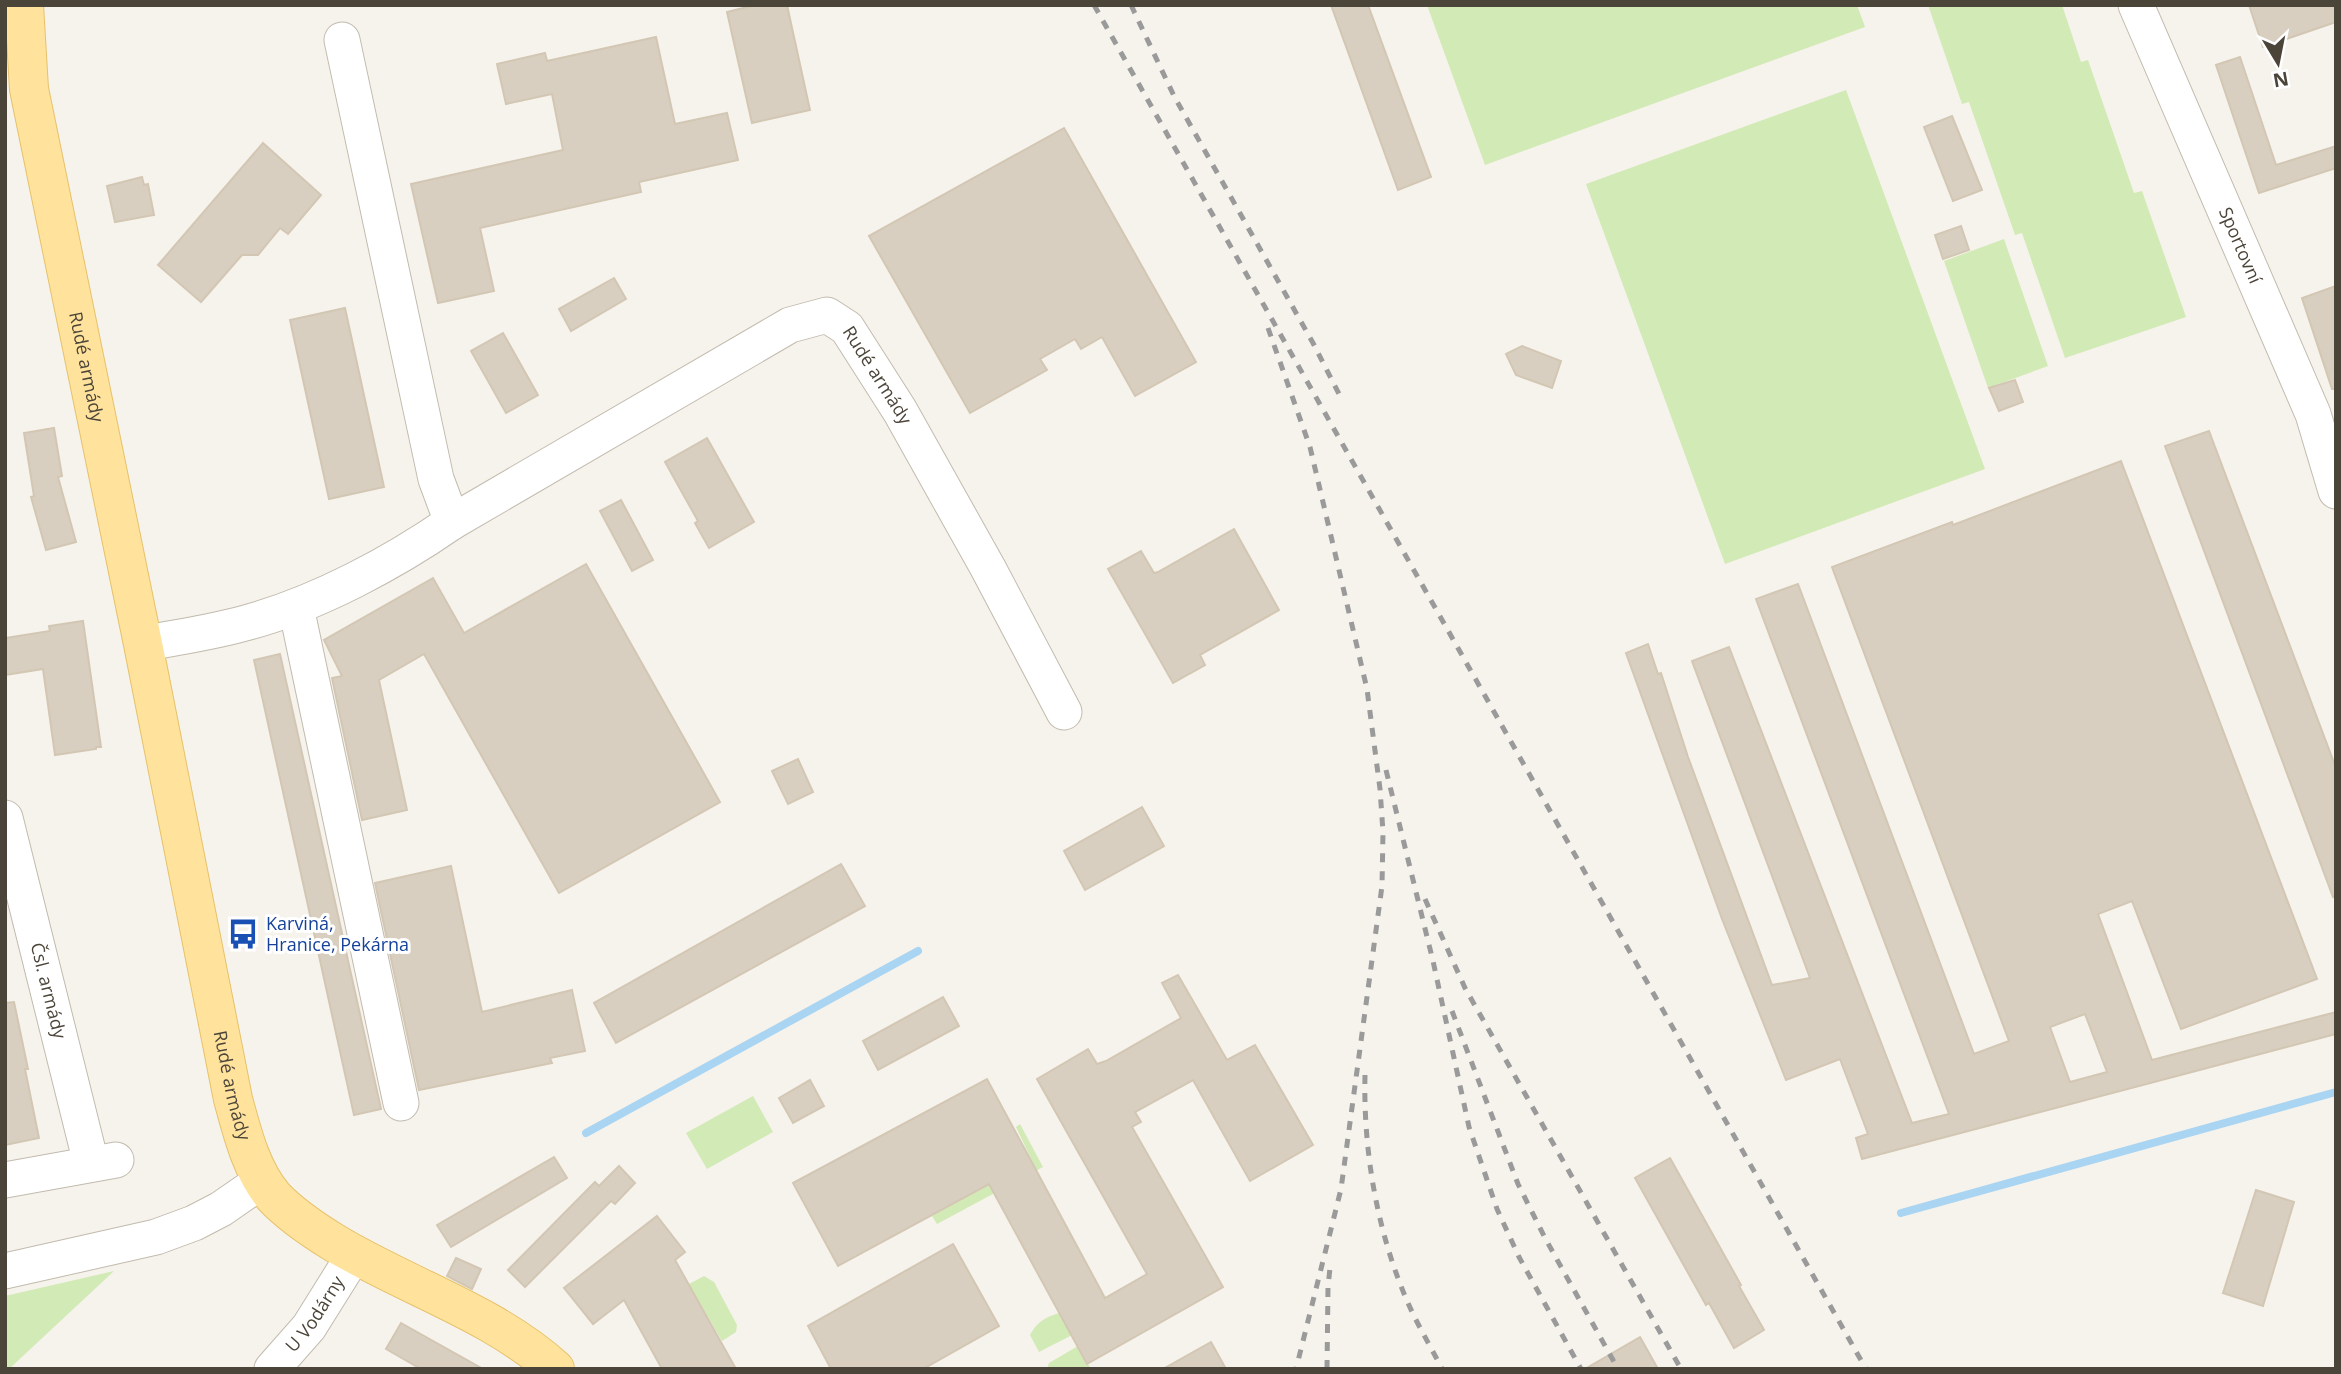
<svg xmlns="http://www.w3.org/2000/svg" width="2341" height="1374" viewBox="0 0 2341 1374" font-family="'Open Sans',sans-serif">
<style>
.green{fill:#d2eab5}
.lines{fill:none;stroke-linecap:round;stroke-linejoin:round}
.stream{stroke:#a9d4f2;stroke-width:8}
.building{fill:#d8cfc1;stroke:#d3c7b4;stroke-width:2;fill-rule:evenodd}
.minor-casing{stroke:#c2bbae;stroke-width:37}
.major-casing{stroke:#e6c16a;stroke-width:40}
.minor{stroke:#fff;stroke-width:35}
.major{stroke:#ffe39c;stroke-width:38}
.rail{stroke:#9a9a9a;stroke-width:5;stroke-dasharray:9 9;stroke-linecap:butt}
.labels{text-anchor:middle;stroke-width:6;stroke-linejoin:round;paint-order:stroke}
.street-label{font-size:18px;fill:#4b4439;stroke:#fff}
.transit-label{font-size:18px;fill:#164399;stroke:#fff;text-anchor:start}
</style>
<rect width="100%" height="100%" fill="#f6f3ec"/>
<g class="green">
<path d="M 1427,5 L 1857,5 L 1865,27 L 1485,165 Z"/>
<path d="M 1928,5 L 2062,5 L 2081,62 L 2088,60 L 2134,193 L 2142,191 L 2186,317 L 2065,358 L 2022,233 L 2015,235 L 1969,102 L 1962,104 Z"/>
<path d="M 1846,90 L 1985,469 L 1725,564 L 1586,184 Z"/>
<path d="M 2004,239 L 2048,366 L 1988,388 L 1944,261 Z"/>
<path d="M 753,1096 L 773,1132 L 707,1169 L 686,1133 Z"/>
<path d="M 1020,1124 L 1043,1167 L 937,1224 L 932,1216 L 1032,1161 L 1016,1127 Z"/>
<path d="M 114,1271 L 9,1369 L 5,1369 L 5,1296 Z"/>
<path d="M 704,1276 L 714,1282 L 737,1325 L 736,1332 L 722,1341 L 689,1284 Z"/>
<path d="M 1062,1312 L 1072,1335 L 1039,1352 L 1030,1335 C 1038,1320 1047,1317 1062,1312 Z"/>
<path d="M 1078,1346 L 1091,1369 L 1047,1369 L 1049,1363 Z"/>
</g>
<g class="lines">
<g class="stream">
<path d="M 586,1133 L 918,951"/>
<path d="M 1901,1213 L 2336,1092"/>
</g>
</g>
<g class="building">
<path d="M 755,5 L 787,5 L 810,110 L 752,123 L 727,12 Z"/>
<path d="M 1331,5 L 1368,5 L 1431,177 L 1398,190 Z"/>
<path d="M 2249,5 L 2336,5 L 2336,22 L 2263,47 Z"/>
<path d="M 656,37 L 675,124 L 727,113 L 738,160 L 639,182 L 641,192 L 480,228 L 494,291 L 438,303 L 411,184 L 563,150 L 552,94 L 506,104 L 497,64 L 545,53 L 547,61 Z"/>
<path d="M 2240,57 L 2276,165 L 2336,146 L 2336,168 L 2259,193 L 2216,65 Z"/>
<path d="M 1952,116 L 1982,190 L 1953,201 L 1924,127 Z"/>
<path d="M 1064,128 L 1196,362 L 1135,396 L 1102,337 L 1081,349 L 1075,339 L 1040,359 L 1047,370 L 970,413 L 869,236 Z"/>
<path d="M 263,143 L 321,195 L 288,234 L 280,228 L 258,255 L 242,255 L 201,302 L 158,265 Z"/>
<path d="M 142,177 L 144,185 L 148,184 L 154,215 L 115,222 L 107,186 Z"/>
<path d="M 1961,226 L 1969,250 L 1943,259 L 1935,235 Z"/>
<path d="M 614,278 L 626,299 L 571,331 L 559,309 Z"/>
<path d="M 2336,286 L 2336,389 L 2332,389 L 2302,298 Z"/>
<path d="M 345,308 L 384,487 L 329,499 L 290,320 Z"/>
<path d="M 503,333 L 538,395 L 506,413 L 471,351 Z"/>
<path d="M 1522,346 L 1561,361 L 1552,388 L 1516,375 L 1506,354 Z"/>
<path d="M 2015,380 L 2023,402 L 1999,411 L 1989,388 Z"/>
<path d="M 54,428 L 62,476 L 58,477 L 76,542 L 46,550 L 31,497 L 34,496 L 24,433 Z"/>
<path d="M 2209,431 L 2336,768 L 2336,896 L 2333,897 L 2165,446 Z"/>
<path d="M 707,438 L 754,522 L 709,548 L 695,523 L 698,521 L 665,462 Z"/>
<path d="M 2121,461 L 2317,979 L 2181,1029 L 2132,901 L 2098,914 L 2152,1060 L 2336,1012 L 2336,1034 L 1862,1159 L 1856,1138 L 1868,1134 L 1840,1059 L 1786,1080 L 1722,919 L 1626,653 L 1648,644 L 1658,674 L 1661,673 L 1688,757 L 1772,985 L 1810,978 L 1692,661 L 1729,647 L 1912,1123 L 1949,1114 L 1756,599 L 1798,584 L 1974,1054 L 2009,1041 L 1832,567 L 1952,522 L 1953,525 ZM 2085,1014 L 2107,1072 L 2070,1082 L 2050,1027 Z"/>
<path d="M 621,500 L 653,560 L 632,571 L 600,511 Z"/>
<path d="M 1234,529 L 1279,610 L 1200,655 L 1205,665 L 1173,683 L 1108,569 L 1141,551 L 1154,573 L 1158,572 Z"/>
<path d="M 586,564 L 720,802 L 559,893 L 424,654 L 379,680 L 407,810 L 362,820 L 332,678 L 342,676 L 324,640 L 433,578 L 464,633 Z"/>
<path d="M 83,621 L 101,747 L 96,747 L 96,749 L 55,755 L 43,669 L 5,675 L 5,638 L 50,631 L 49,626 Z"/>
<path d="M 280,654 L 381,1109 L 354,1115 L 254,660 Z"/>
<path d="M 798,759 L 813,792 L 788,804 L 772,771 Z"/>
<path d="M 1142,807 L 1164,846 L 1085,890 L 1064,851 Z"/>
<path d="M 841,864 L 865,906 L 616,1043 L 594,1003 Z"/>
<path d="M 451,866 L 482,1012 L 572,990 L 585,1051 L 550,1058 L 552,1063 L 419,1090 L 375,883 Z"/>
<path d="M 1178,975 L 1227,1060 L 1255,1045 L 1313,1145 L 1250,1181 L 1193,1080 L 1135,1112 L 1141,1122 L 1132,1127 L 1223,1287 L 1087,1364 L 989,1184 L 838,1266 L 793,1183 L 987,1079 L 1105,1298 L 1147,1274 L 1037,1079 L 1088,1049 L 1097,1064 L 1106,1061 L 1181,1018 L 1162,983 Z"/>
<path d="M 943,997 L 959,1026 L 878,1070 L 863,1041 Z"/>
<path d="M 14,1002 L 28,1069 L 25,1069 L 39,1138 L 5,1145 L 5,1003 Z"/>
<path d="M 810,1080 L 824,1106 L 793,1123 L 779,1098 Z"/>
<path d="M 554,1157 L 567,1178 L 451,1247 L 437,1225 Z"/>
<path d="M 1670,1158 L 1741,1285 L 1739,1286 L 1764,1330 L 1734,1348 L 1709,1303 L 1706,1305 L 1635,1178 Z"/>
<path d="M 619,1166 L 635,1183 L 615,1204 L 611,1201 L 525,1287 L 508,1270 L 595,1182 L 599,1186 Z"/>
<path d="M 2256,1190 L 2294,1202 L 2263,1306 L 2223,1293 Z"/>
<path d="M 657,1216 L 685,1252 L 675,1260 L 736,1369 L 662,1369 L 624,1300 L 593,1324 L 564,1288 Z"/>
<path d="M 953,1244 L 999,1326 L 923,1369 L 831,1369 L 808,1326 Z"/>
<path d="M 456,1258 L 481,1269 L 472,1289 L 447,1276 Z"/>
<path d="M 401,1323 L 483,1369 L 421,1369 L 386,1349 Z"/>
<path d="M 1640,1337 L 1658,1369 L 1585,1369 Z"/>
<path d="M 1211,1342 L 1226,1369 L 1163,1369 Z"/>
</g>
<g class="lines">
<g class="minor-casing">
<g id="minor">
<path id="s1" d="M 2136,5 L 2313,414 L 2336,491"/>
<path d="M 342,40 L 436,479 L 452,522"/>
<path d="M 296,607 L 401,1103"/>
<path id="s2" d="M 143,644 C 178,637 215,632 249,622 C 318,603 393,563 452,522 L 790,325 L 827,315 L 847,328 L 900,411 L 988,568 L 1064,712"/>
<path id="s3" d="M 5,818 L 91,1163"/>
<path d="M 5,1180 L 116,1160"/>
<path d="M 5,1271 L 156,1237 L 194,1223 L 221,1209 L 263,1180"/>
<path id="s4" d="M 272,1369 L 309,1327 L 354,1255"/>
</g>
</g>
<g class="major-casing">
<g id="major">
<path id="s5" d="M 24,5 L 29,89 L 143,644 L 233,1099 C 242,1132 251,1170 274,1197 C 291,1215 312,1229 333,1242 C 405,1286 492,1312 555,1369"/>
</g>
</g>
<use href="#minor" class="minor"/>
<use href="#major" class="major"/>
<g class="rail">
<path d="M 1094,5 L 1866,1369"/>
<path d="M 1131,5 L 1174,96 L 1313,343 L 1340,396"/>
<path d="M 1268,328 L 1310,447 L 1367,689 L 1380,789 L 1383,832 L 1382,886 L 1341,1189 L 1296,1369"/>
<path d="M 1386,770 L 1433,961 L 1469,1127 L 1497,1209 L 1519,1257 L 1581,1369"/>
<path d="M 1425,899 L 1465,988 L 1681,1369"/>
<path d="M 1452,1011 L 1518,1184 L 1545,1238 L 1618,1369"/>
<path d="M 1365,1075 C 1363,1156 1379,1243 1414,1316 C 1423,1334 1433,1351 1442,1369"/>
<path d="M 1327,1369 L 1328,1287 L 1330,1268"/>
</g>
</g>
<defs>
<g id="bus-bare" transform="scale(2.415)"><path d="M-5-6H5V4H4V6H2V4H-2V6H-4V4H-5ZM-3.5-4V0h7V-4ZM-3.5 1.2v1.5H-2V1.2ZM2 1.2v1.5H3.5V1.2Z" fill="#1a4fb4" stroke="#fff" stroke-width="2.5" paint-order="stroke"/></g>
</defs>
<g fill-rule="evenodd">
<use href="#bus-bare" x="243" y="934"/>
</g>
<g class="labels">
<g class="street-label">
<text dy="6" stroke="none"><textPath href="#s1" startOffset="262">Sportovní</textPath></text>
<text dy="6" stroke="none"><textPath href="#s5" startOffset="368">Rudé armády</textPath></text>
<text dy="6" stroke="none"><textPath href="#s2" startOffset="845">Rudé armády</textPath></text>
<text dy="6" stroke="none"><textPath href="#s3" startOffset="178">Čsl. armády</textPath></text>
<text dy="6" stroke="none"><textPath href="#s5" startOffset="1101">Rudé armády</textPath></text>
<text dy="6" stroke="none"><textPath href="#s4" startOffset="70">U Vodárny</textPath></text>
</g>
<g class="transit-label">
<text x="266" y="930">Karviná,<tspan x="266" dy="21">Hranice, Pekárna</tspan></text>
</g>
</g>
<rect width="2341" height="1374" fill="none" stroke="#4b4439" stroke-width="14"/>
<g transform="translate(2278 63) rotate(170)" stroke="#ffffff" stroke-width="5" paint-order="stroke">
<path d="M0-5L12 26L0 18L-12 26Z" fill="#4b4439"/>
<text y="-10" font-size="19" font-weight="bold" text-anchor="middle" fill="#4b4439">N</text>
</g>
</svg>
